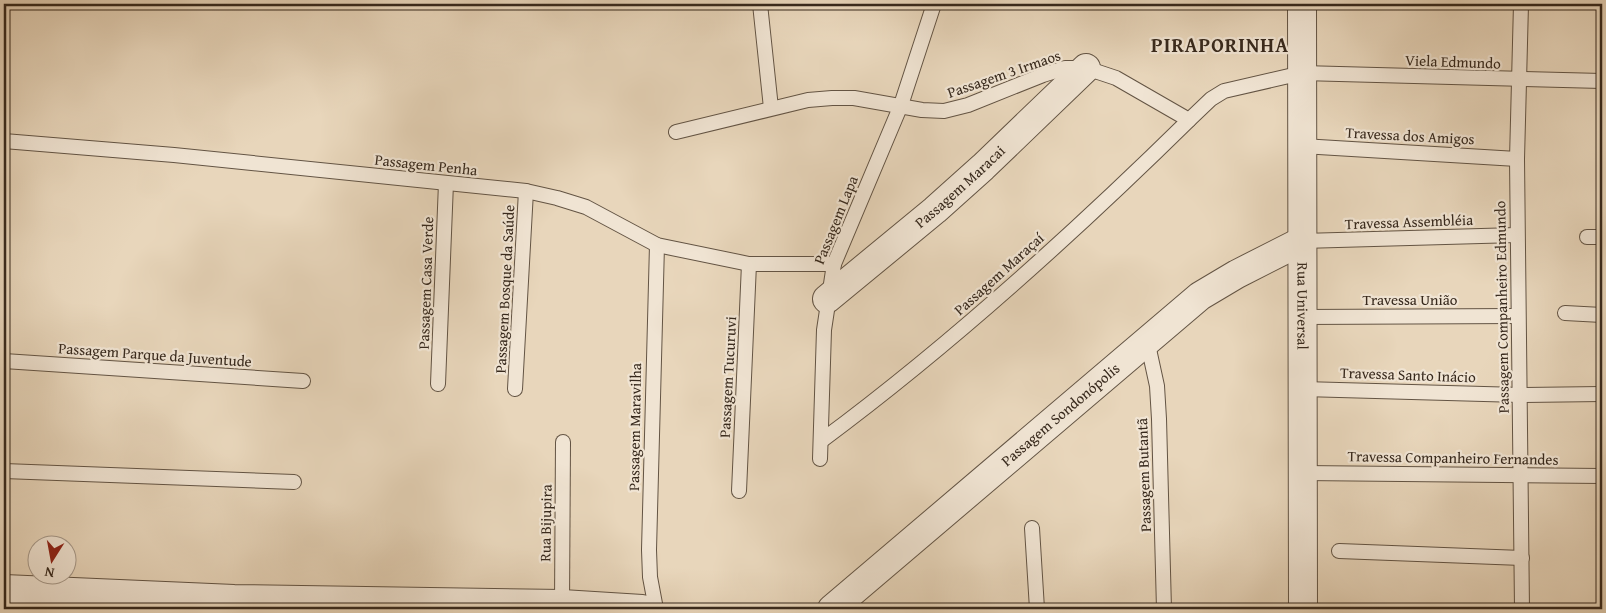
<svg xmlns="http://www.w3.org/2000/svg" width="1606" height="613" viewBox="0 0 1606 613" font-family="'Gentium Book Plus',serif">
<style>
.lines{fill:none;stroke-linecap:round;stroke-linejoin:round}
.lane-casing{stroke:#635444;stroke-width:16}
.street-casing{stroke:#635444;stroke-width:30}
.lane{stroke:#f0e4d3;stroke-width:14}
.street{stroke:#f0e4d3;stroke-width:28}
.labels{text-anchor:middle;stroke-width:4.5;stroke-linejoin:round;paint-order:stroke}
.street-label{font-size:15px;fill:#37291d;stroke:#f0e4d3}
.district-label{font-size:20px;font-weight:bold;letter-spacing:1px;fill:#37291d;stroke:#f0e4d3}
</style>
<rect width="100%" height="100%" fill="#e8d6bb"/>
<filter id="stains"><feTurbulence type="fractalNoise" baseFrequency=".004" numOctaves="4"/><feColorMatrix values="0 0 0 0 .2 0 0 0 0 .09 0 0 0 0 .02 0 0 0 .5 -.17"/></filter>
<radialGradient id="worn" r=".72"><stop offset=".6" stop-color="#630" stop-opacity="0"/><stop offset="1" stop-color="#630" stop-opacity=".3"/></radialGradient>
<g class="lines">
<g class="lane-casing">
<g id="lane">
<path d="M 760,4 L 771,108"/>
<path d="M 1521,4 L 1517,159 L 1522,609"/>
<path d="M 676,132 L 808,100 L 832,98 L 854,98 L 922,110 L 944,111 L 968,105 L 1043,75 L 1065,68 L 1086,68 L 1116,78 L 1189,120 L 1211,99 L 1224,91 L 1302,73 L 1602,81"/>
<path d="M 4,141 L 174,155 L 526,191 L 557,198 L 586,207 L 657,245 L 749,264 L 834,264"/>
<path d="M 1302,146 L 1517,159"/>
<path d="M 1587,237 L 1602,237"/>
<path d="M 1302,241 L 1517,235"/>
<path d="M 1565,313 L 1602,315"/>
<path d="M 1302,317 L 1518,316"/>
<path d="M 1147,340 L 1157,386 L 1159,419 L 1164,609"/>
<path d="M 4,361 L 303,381"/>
<path d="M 438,384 L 446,183"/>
<path d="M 515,389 L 526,191"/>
<path d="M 1303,389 L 1520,395 L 1602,394"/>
<path d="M 821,441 C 952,344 1073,234 1189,120"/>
<path d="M 820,459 L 824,330 L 834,264 L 901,105 L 934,4"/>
<path d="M 4,471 L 294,482"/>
<path d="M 1303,473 L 1602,476"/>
<path d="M 739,491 L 749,264"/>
<path d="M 1032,528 L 1037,609"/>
<path d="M 1339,551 L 1522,558"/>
<path d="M 562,604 L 563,442"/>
<path d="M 656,609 L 650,577 L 649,550 L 657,245"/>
</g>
</g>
<g class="street-casing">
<g id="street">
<path id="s1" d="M 1302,4 L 1303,609"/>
<path id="s2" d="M 827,299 L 935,210 L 983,167 L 1086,68"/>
<path d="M 4,589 L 234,599 L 562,604 L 642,609"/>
<path id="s3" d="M 832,609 L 1200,296 L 1237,274 L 1302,241"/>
</g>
</g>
<use href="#lane" class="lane"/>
<use href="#street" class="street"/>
</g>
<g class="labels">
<g class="street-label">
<text transform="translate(1453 62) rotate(2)" y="5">Viela Edmundo</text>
<text transform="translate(1004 74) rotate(-19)" y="5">Passagem 3 Irmaos</text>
<text transform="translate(1410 136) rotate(3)" y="5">Travessa dos Amigos</text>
<text transform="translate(426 165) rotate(6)" y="5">Passagem Penha</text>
<text dy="5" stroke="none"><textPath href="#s2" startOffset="174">Passagem Maracai</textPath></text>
<text transform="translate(836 220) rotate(-68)" y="5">Passagem Lapa</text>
<text transform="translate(1409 222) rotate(-2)" y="5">Travessa Assembléia</text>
<text transform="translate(999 274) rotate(-42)" y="5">Passagem Maraçaí</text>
<text transform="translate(426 283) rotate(-88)" y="5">Passagem Casa Verde</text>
<text transform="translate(505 289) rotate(-87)" y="5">Passagem Bosque da Saúde</text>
<text x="1410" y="305">Travessa União</text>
<text dy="5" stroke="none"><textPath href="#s1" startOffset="302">Rua Universal</textPath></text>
<text transform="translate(1502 307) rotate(-91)" y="5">Passagem Companheiro Edmundo</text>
<text transform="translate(155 355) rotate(4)" y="5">Passagem Parque da Juventude</text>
<text transform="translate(1408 375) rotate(2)" y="5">Travessa Santo Inácio</text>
<text transform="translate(728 377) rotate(-87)" y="5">Passagem Tucuruvi</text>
<text dy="5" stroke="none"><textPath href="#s3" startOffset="300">Passagem Sondonópolis</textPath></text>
<text transform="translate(635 427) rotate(-89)" y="5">Passagem Maravilha</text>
<text transform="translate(1453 458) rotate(1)" y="5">Travessa Companheiro Fernandes</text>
<text transform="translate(1144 475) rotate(-92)" y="5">Passagem Butantã</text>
<text transform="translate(546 523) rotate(-89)" y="5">Rua Bijupira</text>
</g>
<g class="district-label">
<text x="1220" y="52">PIRAPORINHA</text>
</g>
</g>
<rect width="1606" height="613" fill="none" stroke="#e8d6bb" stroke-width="20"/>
<rect x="5" y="5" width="1596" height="603" fill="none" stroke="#37291d" stroke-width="2.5"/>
<rect x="10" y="10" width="1586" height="593" fill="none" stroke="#37291d"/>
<g transform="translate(52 560) rotate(191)"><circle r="24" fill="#f0e4d3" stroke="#a6998a"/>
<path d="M0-4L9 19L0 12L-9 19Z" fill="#8f2418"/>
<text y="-8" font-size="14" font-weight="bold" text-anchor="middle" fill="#37291d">N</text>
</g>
<rect width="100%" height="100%" filter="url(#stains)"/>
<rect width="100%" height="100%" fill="url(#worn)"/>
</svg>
